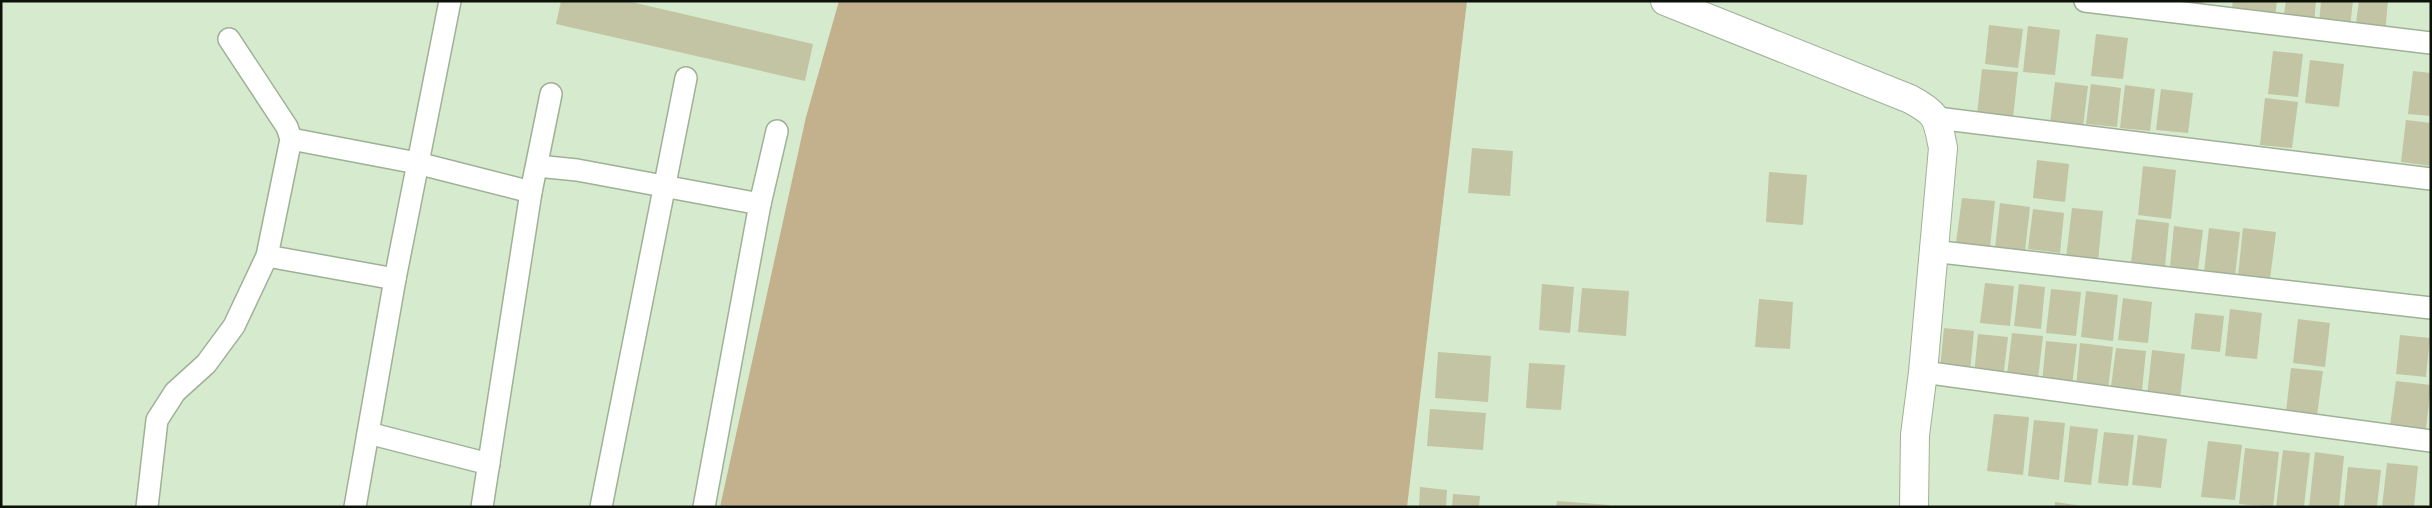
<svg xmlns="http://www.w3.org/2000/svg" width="2432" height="508" viewBox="0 0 2432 508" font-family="'Asap Condensed',sans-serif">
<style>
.green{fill:#c3b08d}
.building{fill:#c3c4a4}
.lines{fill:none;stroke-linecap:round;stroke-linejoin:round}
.street-casing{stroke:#9eb196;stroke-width:24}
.secondary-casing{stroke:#9eb196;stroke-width:30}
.street{stroke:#fff;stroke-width:21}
.secondary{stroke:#fff;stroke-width:28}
</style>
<rect width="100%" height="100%" fill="#d6eace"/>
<path class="green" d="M 839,1 L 1467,1 L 1407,507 L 720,507 L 806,117 Z"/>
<g class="building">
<path d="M 561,1 L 627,1 L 813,44 L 805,81 L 556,24 Z"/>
<path d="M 2160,1 L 2203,1 L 2202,11 Z"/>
<path d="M 2233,1 L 2277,1 L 2275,18 L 2231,13 Z"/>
<path d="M 2286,1 L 2316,1 L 2314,24 L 2283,20 Z"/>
<path d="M 2321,1 L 2353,1 L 2350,27 L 2319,24 Z"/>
<path d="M 2359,1 L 2388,1 L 2385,33 L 2355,30 Z"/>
<path d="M 1989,25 L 2023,29 L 2018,68 L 1985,64 Z"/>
<path d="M 2028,26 L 2060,30 L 2055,75 L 2023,72 Z"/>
<path d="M 2096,34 L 2128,38 L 2123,79 L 2091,76 Z"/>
<path d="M 2273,51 L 2303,54 L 2298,97 L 2268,94 Z"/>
<path d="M 2310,60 L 2344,64 L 2339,107 L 2305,103 Z"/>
<path d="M 1982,69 L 2018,72 L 2013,118 L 1977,114 Z"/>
<path d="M 2413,71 L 2431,73 L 2431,116 L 2408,114 Z"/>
<path d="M 2055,82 L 2088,86 L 2083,127 L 2050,123 Z"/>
<path d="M 2091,84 L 2121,88 L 2117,127 L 2086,124 Z"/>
<path d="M 2125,85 L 2155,89 L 2150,131 L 2120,128 Z"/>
<path d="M 2161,89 L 2193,93 L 2188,133 L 2156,130 Z"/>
<path d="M 2265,98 L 2298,102 L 2292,148 L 2260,145 Z"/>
<path d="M 2406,120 L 2431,123 L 2431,166 L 2401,162 Z"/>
<path d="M 1472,148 L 1513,151 L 1510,196 L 1468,193 Z"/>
<path d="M 2037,160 L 2069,164 L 2065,202 L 2033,198 Z"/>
<path d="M 2143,166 L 2176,170 L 2171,219 L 2138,215 Z"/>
<path d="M 1769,172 L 1807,175 L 1803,225 L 1766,222 Z"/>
<path d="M 1962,198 L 1995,201 L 1990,247 L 1956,243 Z"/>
<path d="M 2000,203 L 2030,207 L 2025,251 L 1995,248 Z"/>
<path d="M 2072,208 L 2103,211 L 2098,261 L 2066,258 Z"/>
<path d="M 2033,209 L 2064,213 L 2060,253 L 2028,249 Z"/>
<path d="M 2136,219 L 2169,223 L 2165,267 L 2131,263 Z"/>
<path d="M 2174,226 L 2203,230 L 2198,270 L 2170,266 Z"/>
<path d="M 2209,228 L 2240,232 L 2235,276 L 2204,272 Z"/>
<path d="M 2243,228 L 2276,232 L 2270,279 L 2238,276 Z"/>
<path d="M 1985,283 L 2014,286 L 2010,326 L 1980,323 Z"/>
<path d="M 1542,284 L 1574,287 L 1570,333 L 1539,330 Z"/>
<path d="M 2019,284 L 2045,287 L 2041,329 L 2014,326 Z"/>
<path d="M 1582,288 L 1629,291 L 1626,336 L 1578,332 Z"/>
<path d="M 2051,289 L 2081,292 L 2076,336 L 2046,333 Z"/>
<path d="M 2086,291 L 2118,295 L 2113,341 L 2081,337 Z"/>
<path d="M 2123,298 L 2152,302 L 2148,343 L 2118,340 Z"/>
<path d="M 1759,299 L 1793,302 L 1790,349 L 1755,347 Z"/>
<path d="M 2230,309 L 2262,313 L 2257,359 L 2225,356 Z"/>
<path d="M 2195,313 L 2224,316 L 2220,352 L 2191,349 Z"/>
<path d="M 2298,319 L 2330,323 L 2325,367 L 2293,363 Z"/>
<path d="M 1944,328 L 1974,331 L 1970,372 L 1940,369 Z"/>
<path d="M 2012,333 L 2043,336 L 2038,379 L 2007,375 Z"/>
<path d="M 1978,334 L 2008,337 L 2003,379 L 1974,375 Z"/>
<path d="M 2400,335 L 2430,338 L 2426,377 L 2396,374 Z"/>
<path d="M 2046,341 L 2077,344 L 2072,386 L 2042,383 Z"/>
<path d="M 2080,343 L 2113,347 L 2108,390 L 2076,387 Z"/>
<path d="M 2116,348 L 2146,351 L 2142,390 L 2111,387 Z"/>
<path d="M 2152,350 L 2185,354 L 2180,399 L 2147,396 Z"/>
<path d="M 1438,352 L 1491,356 L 1488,402 L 1435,398 Z"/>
<path d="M 1529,363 L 1565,365 L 1561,410 L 1526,408 Z"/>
<path d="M 2291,368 L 2323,371 L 2317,415 L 2286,412 Z"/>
<path d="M 2396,381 L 2431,385 L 2426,429 L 2390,425 Z"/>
<path d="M 1430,409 L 1486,413 L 1483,450 L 1427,446 Z"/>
<path d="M 1994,414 L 2029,417 L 2023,475 L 1987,471 Z"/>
<path d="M 2034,420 L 2065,423 L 2059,480 L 2028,476 Z"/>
<path d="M 2070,426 L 2098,429 L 2091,485 L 2064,482 Z"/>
<path d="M 2104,432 L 2134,435 L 2128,486 L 2098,483 Z"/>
<path d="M 2138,435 L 2167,439 L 2161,488 L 2132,485 Z"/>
<path d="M 2208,441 L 2242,445 L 2235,500 L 2201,497 Z"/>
<path d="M 2245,448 L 2279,452 L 2273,507 L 2239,504 Z"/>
<path d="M 2283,450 L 2310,453 L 2304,507 L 2276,507 Z"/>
<path d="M 2315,452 L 2344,456 L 2339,507 L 2309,507 Z"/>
<path d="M 2387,463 L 2418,466 L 2414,507 L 2382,507 Z"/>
<path d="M 2348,467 L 2381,470 L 2377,507 L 2344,507 Z"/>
<path d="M 1420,487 L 1447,490 L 1446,507 L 1419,507 Z"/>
<path d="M 1453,494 L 1480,496 L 1479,507 L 1452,507 Z"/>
<path d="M 1557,501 L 1609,505 L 1609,507 L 1556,507 Z"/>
<path d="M 2055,502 L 2083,506 L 2082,507 L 2055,507 Z"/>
</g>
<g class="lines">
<g class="street-casing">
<g id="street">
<path d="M 2085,1 L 2431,43"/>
<path d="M 1937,118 L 2431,179"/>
<path d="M 291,139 L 417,163 L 531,192"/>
<path d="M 537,166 L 577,170 L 760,204 L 777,131"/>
<path d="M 1932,251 L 2431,308"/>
<path d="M 267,256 L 395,279"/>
<path d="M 1923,372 L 2431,441"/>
<path d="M 368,433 L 489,464"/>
<path d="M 147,507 L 157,420 L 175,392 L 206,364 L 234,326 L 267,256 L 291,139 L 287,127 L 229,39"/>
<path d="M 355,507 L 395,279 L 450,1"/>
<path d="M 482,507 L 531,192 L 551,94"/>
<path d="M 601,507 L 686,78"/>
<path d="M 704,507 L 760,204"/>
</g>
</g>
<g class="secondary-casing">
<path id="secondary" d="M 1665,1 L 1910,99 C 1938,114 1937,118 1943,148 L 1923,372 L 1915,435 L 1914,507"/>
</g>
<use href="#street" class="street"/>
<use href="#secondary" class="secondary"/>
</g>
<rect width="2432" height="508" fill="none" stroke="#0c1209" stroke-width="5"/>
</svg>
